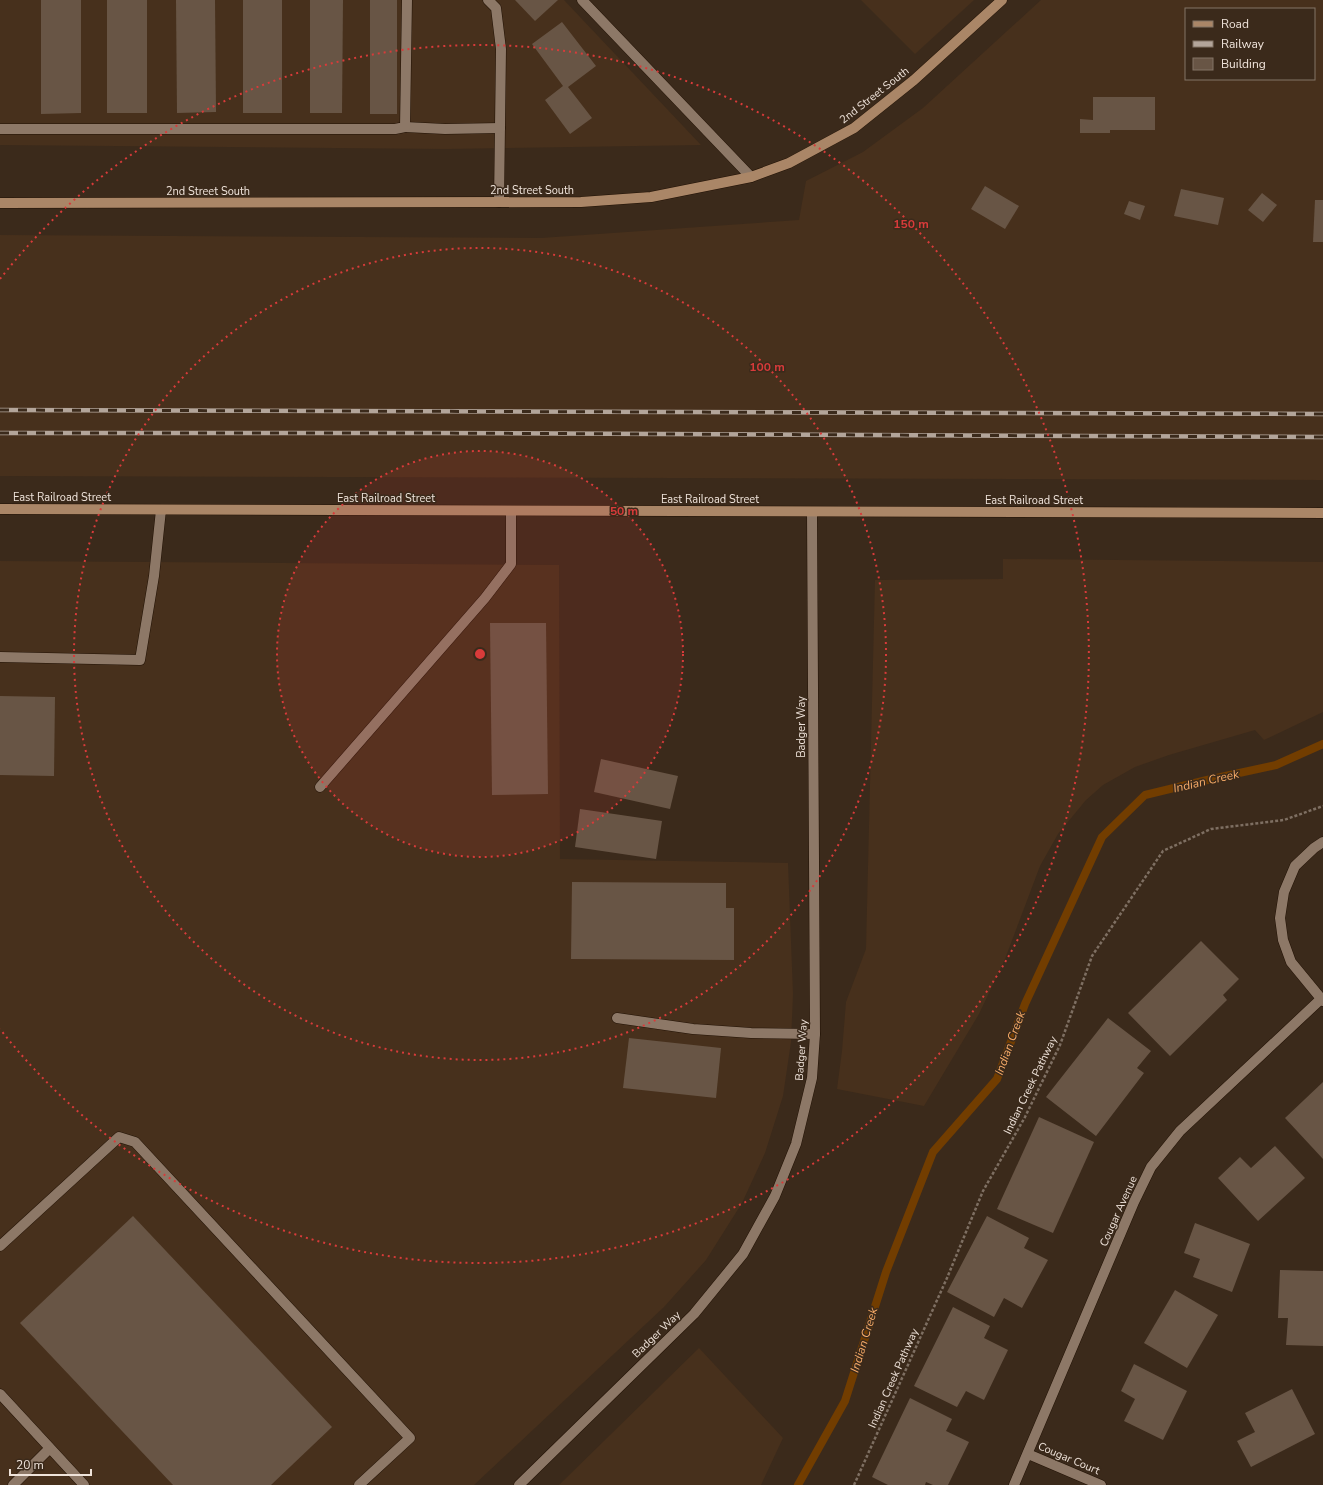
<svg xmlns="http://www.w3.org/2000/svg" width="1323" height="1485" viewBox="0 0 1323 1485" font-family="'Nunito Sans',sans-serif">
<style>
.built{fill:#47301c;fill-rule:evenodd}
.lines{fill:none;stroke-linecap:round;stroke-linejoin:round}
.stream{stroke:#723d00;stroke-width:8}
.building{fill:#685545}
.lane-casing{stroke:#221205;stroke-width:11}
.street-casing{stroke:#221205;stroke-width:11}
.secondary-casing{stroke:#221205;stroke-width:11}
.path{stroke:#7e6f62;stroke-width:2.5;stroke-dasharray:3 2;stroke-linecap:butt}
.lane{stroke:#8d7867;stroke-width:10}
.street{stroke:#8d7867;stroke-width:10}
.secondary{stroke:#aa8667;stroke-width:10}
.rail-casing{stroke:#b3a59a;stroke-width:4.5}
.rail{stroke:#3b2a1b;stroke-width:3;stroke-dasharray:9;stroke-linecap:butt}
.ring{fill:none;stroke:#d83b3a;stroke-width:2;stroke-dasharray:2 4}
.labels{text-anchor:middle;stroke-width:3;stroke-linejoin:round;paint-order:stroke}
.street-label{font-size:11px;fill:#efe3da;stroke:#3b2a1b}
.water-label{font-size:12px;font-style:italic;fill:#f7ab68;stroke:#3b2a1b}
.centre{fill:#d83b3a;stroke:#3b2a1b;stroke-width:2}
.ring-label{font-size:12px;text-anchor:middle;font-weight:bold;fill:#d83b3a;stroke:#3b2a1b;stroke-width:3;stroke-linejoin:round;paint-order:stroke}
</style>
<rect width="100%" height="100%" fill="#3b2a1b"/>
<g class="built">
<path d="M 0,0 L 564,0 L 701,145 L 445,149 L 0,145 Z"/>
<path d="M 861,0 L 974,0 L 915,54 Z"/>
<path d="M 1041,0 L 1323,0 L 1323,480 L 0,476 L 0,235 L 541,238 L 799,220 L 806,181 L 863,152 L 923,108 ZM 1186,9 L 1314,9 L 1314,79 L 1186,79 Z"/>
<path d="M 1003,559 L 1323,562 L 1323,712 L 1264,740 L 1255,730 L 1169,755 L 1135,767 L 1103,785 L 1086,800 L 1058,834 L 1040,866 L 1005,959 L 979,1014 L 924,1106 L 837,1089 L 842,1051 L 846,1002 L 866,949 L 875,580 L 1003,579 Z"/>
<path d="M 0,561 L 559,565 L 560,859 L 788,863 L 793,994 L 791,1042 L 783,1096 L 765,1153 L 742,1203 L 706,1260 L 664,1307 L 474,1485 L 0,1485 Z"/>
<path d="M 699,1348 L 783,1438 L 761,1485 L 559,1485 Z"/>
</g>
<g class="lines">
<path class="stream" d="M 798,1485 L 845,1401 L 886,1272 L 933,1152 L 997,1079 L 1025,1004 L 1102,837 L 1145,795 L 1207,780 L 1276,765 L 1323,744"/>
</g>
<g class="building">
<path d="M 41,0 L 81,0 L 81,113 L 41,114 Z"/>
<rect x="107" y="0" width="40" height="113"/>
<path d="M 176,0 L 215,0 L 216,112 L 177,113 Z"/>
<rect x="243" y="0" width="39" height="113"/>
<path d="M 310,0 L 343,0 L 342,113 L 310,113 Z"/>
<rect x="370" y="0" width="27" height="114"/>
<path d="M 515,0 L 558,0 L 535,21 Z"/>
<path d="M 562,22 L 596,66 L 568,87 L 592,118 L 570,134 L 545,100 L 563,86 L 532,44 Z"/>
<path d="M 1093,97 L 1155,97 L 1155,130 L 1110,130 L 1110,133 L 1080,133 L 1080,119 L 1093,120 Z"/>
<path d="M 985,186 L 1019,206 L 1005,229 L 971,209 Z"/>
<path d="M 1181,189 L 1224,198 L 1218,225 L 1174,216 Z"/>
<path d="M 1262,193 L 1277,205 L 1263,222 L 1248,210 Z"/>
<path d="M 1315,200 L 1323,200 L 1323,242 L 1313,242 Z"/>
<path d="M 1129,201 L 1145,206 L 1140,220 L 1124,214 Z"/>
<path d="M 490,623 L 546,623 L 548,794 L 492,795 Z"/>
<path d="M 0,696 L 55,697 L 54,776 L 0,775 Z"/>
<path d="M 601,759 L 678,776 L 670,809 L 594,792 Z"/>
<path d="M 580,809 L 662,821 L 656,859 L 575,847 Z"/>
<path d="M 572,882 L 726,883 L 726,908 L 734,908 L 734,960 L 571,959 Z"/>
<path d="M 1201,941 L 1239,979 L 1223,995 L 1227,1000 L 1170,1056 L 1128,1013 Z"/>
<path d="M 1108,1018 L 1151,1051 L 1137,1068 L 1144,1073 L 1096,1136 L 1046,1097 Z"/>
<path d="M 629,1038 L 721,1048 L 716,1098 L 623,1088 Z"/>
<path d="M 1323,1082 L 1323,1159 L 1285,1118 Z"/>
<path d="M 1039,1117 L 1094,1142 L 1053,1233 L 997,1209 Z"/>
<path d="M 1275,1146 L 1305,1178 L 1258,1221 L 1218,1178 L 1240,1157 L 1251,1168 Z"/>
<path d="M 133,1216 L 332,1427 L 271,1485 L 173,1485 L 20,1323 Z"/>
<path d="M 987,1216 L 1029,1238 L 1024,1248 L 1048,1260 L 1022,1308 L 1004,1298 L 994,1317 L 947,1292 Z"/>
<path d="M 1195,1223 L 1250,1244 L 1232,1292 L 1193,1277 L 1200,1259 L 1184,1253 Z"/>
<path d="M 1280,1270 L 1323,1271 L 1323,1346 L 1286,1345 L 1288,1318 L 1278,1318 Z"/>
<path d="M 1175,1290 L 1218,1315 L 1187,1368 L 1144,1343 Z"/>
<path d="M 953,1307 L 990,1326 L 984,1338 L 1008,1350 L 984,1400 L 966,1391 L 957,1407 L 914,1386 Z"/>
<path d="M 1134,1364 L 1187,1391 L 1163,1440 L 1124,1421 L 1135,1399 L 1121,1391 Z"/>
<path d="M 1292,1389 L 1315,1434 L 1251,1467 L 1237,1441 L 1255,1432 L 1245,1413 Z"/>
<path d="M 910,1398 L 952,1419 L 946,1431 L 969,1442 L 948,1485 L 933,1485 L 926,1482 L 925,1485 L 888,1485 L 872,1477 Z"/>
</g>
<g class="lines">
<g class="lane-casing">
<g id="lane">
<path d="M 488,0 L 496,8 L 501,49 L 499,202"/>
<path d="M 582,0 L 751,177"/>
<path d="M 405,127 L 445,129 L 500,128"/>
<path d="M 0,129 L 395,129 L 405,127 L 407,0"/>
<path d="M 0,657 L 140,660 L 154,576 L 161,510"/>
<path d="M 320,787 L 485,598 L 511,564 L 511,511"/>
<path d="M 617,1018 L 693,1029 L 751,1033 L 815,1034"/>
<path d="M 0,1246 L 119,1137 L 135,1142 L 410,1438 L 359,1485"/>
<path d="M 0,1394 L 84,1485"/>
<path d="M 13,1485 L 49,1449"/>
</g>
</g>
<g class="street-casing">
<g id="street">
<path d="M 1323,842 L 1314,848 L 1295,866 L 1284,892 L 1280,918 L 1283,940 L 1291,962 L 1323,1001"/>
<path d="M 1028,1454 L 1101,1485"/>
<path d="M 519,1485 L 694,1314 L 743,1254 L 775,1196 L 796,1144 L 812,1078 L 815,1034 L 812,512"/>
<path d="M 1014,1485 L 1134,1202 L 1151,1167 L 1180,1131 L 1321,999"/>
</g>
</g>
<g class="secondary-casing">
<g id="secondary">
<path d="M 0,203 L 581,202 L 651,197 L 751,177 L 789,163 L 854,128 L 914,80 L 1002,0"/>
<path d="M 0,509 L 1323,513"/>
</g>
</g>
<path class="path" d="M 854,1485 L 947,1278 L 983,1191 L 1025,1117 L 1060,1045 L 1092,956 L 1163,851 L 1211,829 L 1284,820 L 1323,806"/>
<use href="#lane" class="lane"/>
<use href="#street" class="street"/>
<use href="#secondary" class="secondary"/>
<g class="rail-casing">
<g id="rail">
<path d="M 0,410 L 1323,414"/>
<path d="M 0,433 L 429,433 L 1323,437"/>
</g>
</g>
<use href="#rail" class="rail"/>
</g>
<circle cx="480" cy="654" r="203" fill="#d83b3a" fill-opacity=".12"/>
<g class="ring">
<circle cx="480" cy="654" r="203"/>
<circle cx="480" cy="654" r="406"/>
<path d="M0 279A609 609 0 1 1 0 1029"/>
</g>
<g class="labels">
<g class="street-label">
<text transform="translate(874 95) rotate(-38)" y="4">2nd Street South</text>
<text x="532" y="194">2nd Street South</text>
<text x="208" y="195">2nd Street South</text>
<text x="62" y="501">East Railroad Street</text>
<text x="386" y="502">East Railroad Street</text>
<text x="710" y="503">East Railroad Street</text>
<text x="1034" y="504">East Railroad Street</text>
<text transform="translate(801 727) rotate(-90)" y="4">Badger Way</text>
<text transform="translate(801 1050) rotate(-86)" y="4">Badger Way</text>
<text transform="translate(1030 1085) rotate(-64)" y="4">Indian Creek Pathway</text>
<text transform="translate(1118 1211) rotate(-66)" y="4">Cougar Avenue</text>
<text transform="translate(656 1334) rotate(-44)" y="4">Badger Way</text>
<text transform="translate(893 1378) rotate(-66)" y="4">Indian Creek Pathway</text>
<text transform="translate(1069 1458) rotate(23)" y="4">Cougar Court</text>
</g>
<g class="water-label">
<text transform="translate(1206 781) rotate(-13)" y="4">Indian Creek</text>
<text transform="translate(1010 1043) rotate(-70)" y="4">Indian Creek</text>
<text transform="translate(864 1340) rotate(-73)" y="4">Indian Creek</text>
</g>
</g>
<circle cx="480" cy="654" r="6" class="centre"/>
<g class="ring-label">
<text x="911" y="228">150 m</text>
<text x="767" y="371">100 m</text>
<text x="624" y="515">50 m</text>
</g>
<rect x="1185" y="8" width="130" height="72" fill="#3b2a1b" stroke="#837467"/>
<rect x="1193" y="21" width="20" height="6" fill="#aa8667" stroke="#837467"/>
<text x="1221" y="28" font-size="12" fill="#efe3da">Road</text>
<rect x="1193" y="41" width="20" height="6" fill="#b3a59a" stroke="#837467"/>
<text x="1221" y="48" font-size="12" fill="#efe3da">Railway</text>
<rect x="1193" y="58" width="20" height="12" fill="#685545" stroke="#837467"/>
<text x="1221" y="68" font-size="12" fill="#efe3da">Building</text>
<path d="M10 1469v6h81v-6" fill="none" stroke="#efe3da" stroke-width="2"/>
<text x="16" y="1469" font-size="12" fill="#efe3da" stroke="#3b2a1b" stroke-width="3" paint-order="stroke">20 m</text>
</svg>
